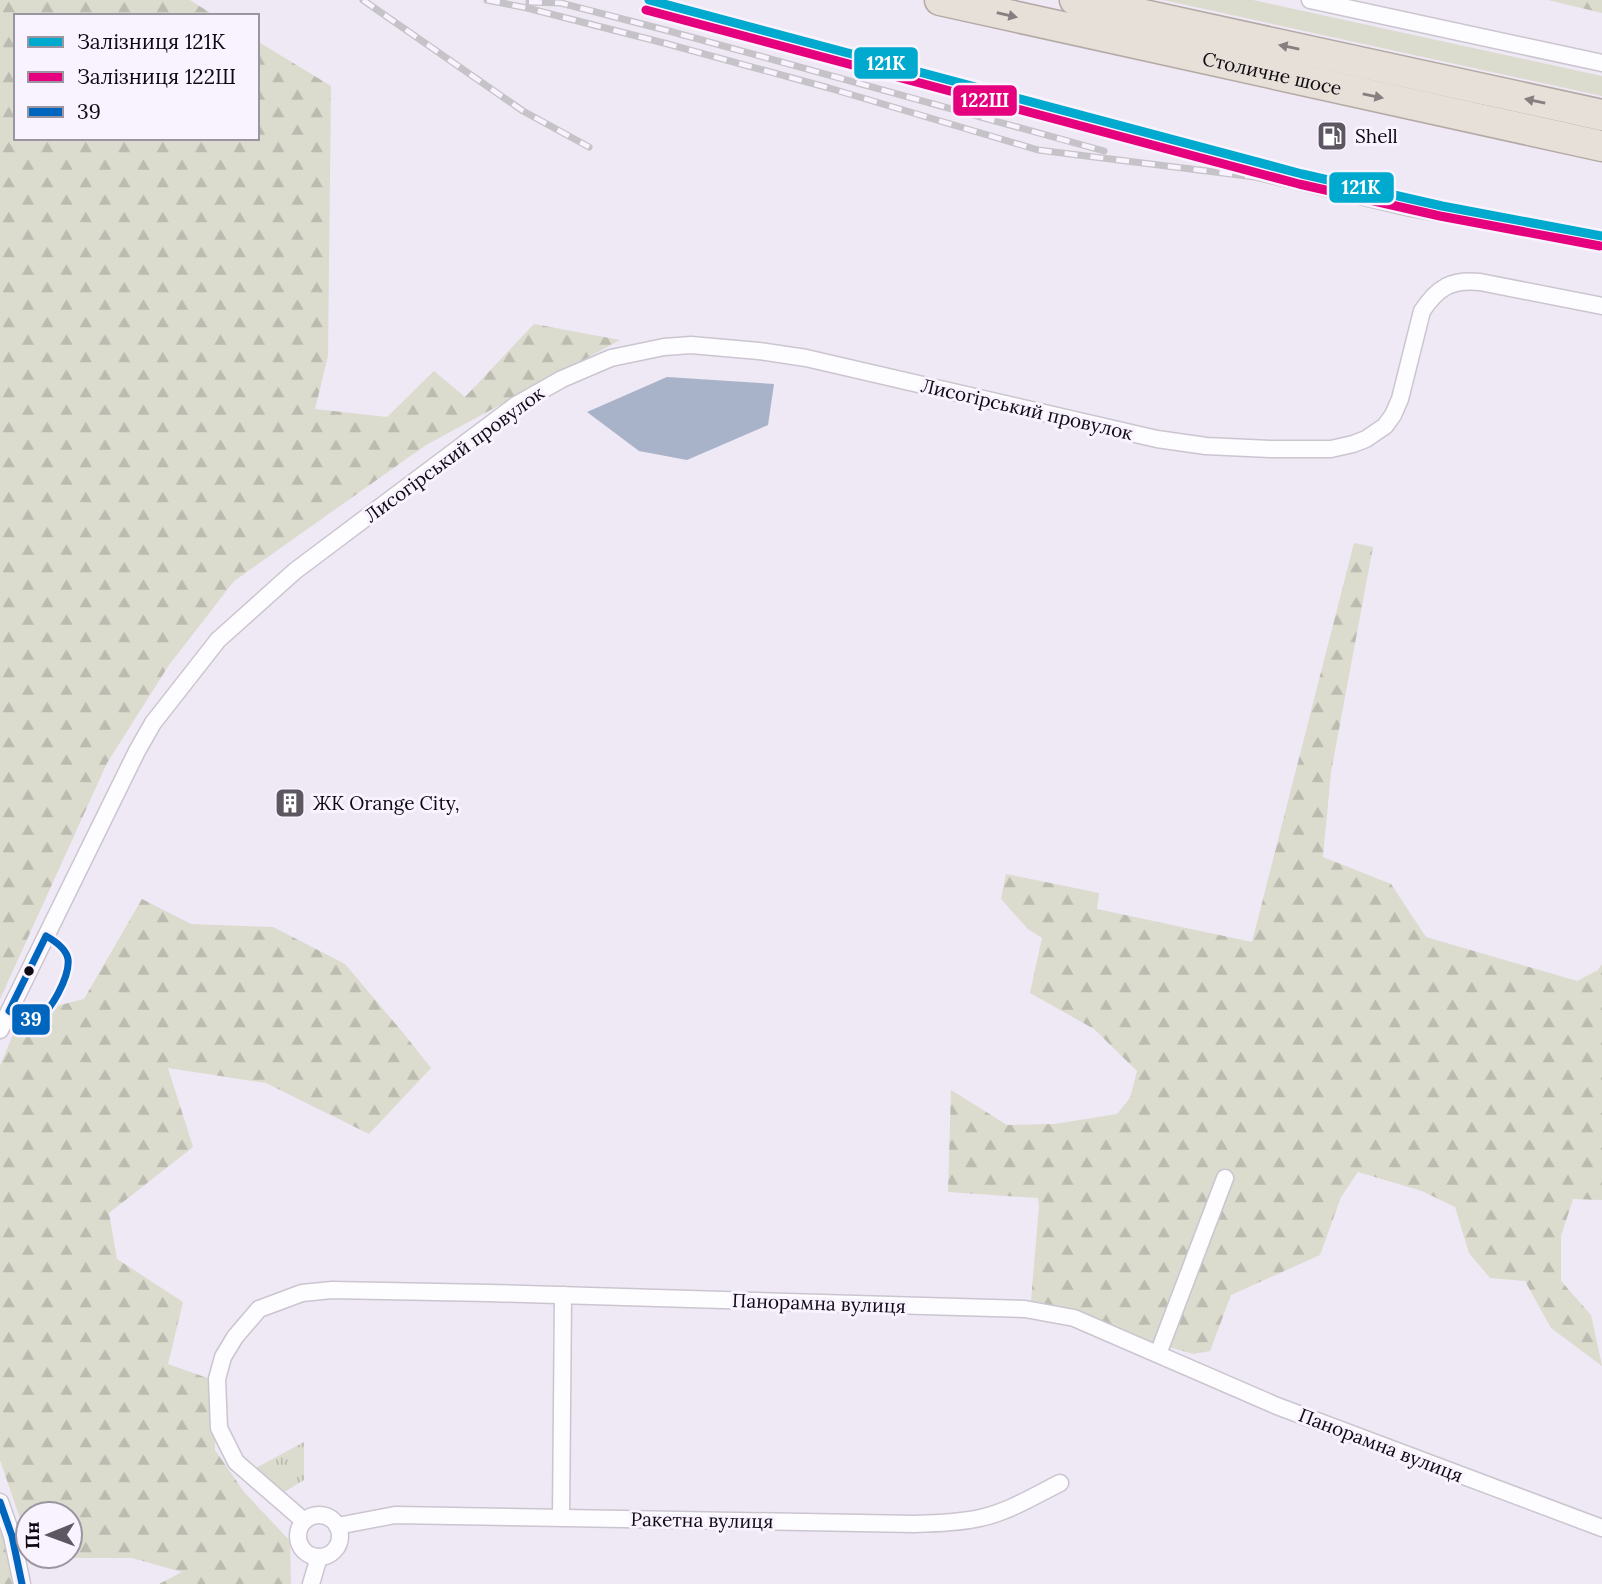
<svg xmlns="http://www.w3.org/2000/svg" width="1602" height="1584" viewBox="0 0 1602 1584" font-family="Lora,serif">
<style>
.grass{fill:#dbdbce}
.forest{fill:url(#forest-firs)}
.park{fill:url(#park-tufts)}
.water{fill:#a8b3c9}
.lines{fill:none;stroke-linecap:round;stroke-linejoin:round}
.street-casing{stroke:#cbc5d0;stroke-width:19}
.highway-casing{stroke:#b4a9a5;stroke-width:33}
.street{stroke:#fdfcfe;stroke-width:16}
.highway{stroke:#e7e0d8;stroke-width:30}
.rail-casing{stroke:#c5c3c7;stroke-width:7}
.rail{stroke:#f9f2ff;stroke-width:4.5;stroke-dasharray:13;stroke-linecap:butt}
.bus-1-casing{stroke:#f9f2ff;stroke-width:12}
.bus-1{stroke:#0065bd;stroke-width:7}
.rail-1-casing{stroke:#f9f2ff;stroke-width:14}
.rail-2-casing{stroke:#f9f2ff;stroke-width:14}
.rail-1{stroke:#00a9ce;stroke-width:9}
.rail-2{stroke:#e5007d;stroke-width:9}
.oneway{fill:#867f7f}
.bus-dot{fill:#0f0913;stroke:#f9f2ff;stroke-width:2.5}
.labels{text-anchor:middle;stroke-width:6;stroke-linejoin:round;paint-order:stroke}
.street-label{font-size:19px;fill:#0f0913;stroke:#f9f2ff}
.poi-label{font-size:19px;fill:#0f0913;stroke:#f9f2ff;text-anchor:start}
.line-badge{stroke:#f9f2ff;stroke-width:2.5}
.badge-label{font-size:19px;text-anchor:middle;font-weight:bold;fill:#fff}
</style>
<defs>
<pattern id="forest-firs" width="22" height="20" patternUnits="userSpaceOnUse" patternTransform="scale(1.75)"><rect width="22" height="20" fill="#dbdbce"/><path d="M5 1l3.5 6h-7zM16 11l3.5 6h-7z" fill="#bbbbb0"/></pattern>
<pattern id="park-tufts" width="24" height="20" patternUnits="userSpaceOnUse" patternTransform="scale(1.75)"><rect width="24" height="20" fill="#dbdbce"/><path d="M3 7l-1-3M5 7V3M7 7l1-3M15 17l-1-3M17 17v-4M19 17l1-3" fill="none" stroke="#bbbbb0"/></pattern>
</defs>
<rect width="100%" height="100%" fill="#efe8f5"/>
<path class="grass" d="M 1163,0 L 1253,0 L 1602,76 L 1602,96 Z"/>
<g class="forest">
<path d="M 0,0 L 190,0 L 215,16 L 16,16 L 16,138 L 257,138 L 257,41 L 331,86 L 328,356 L 315,409 L 387,417 L 434,371 L 465,397 L 534,324 L 620,340 L 426,445 L 234,581 L 169,665 L 107,763 L 0,999 Z"/>
<path d="M 1548,0 L 1602,0 L 1602,13 Z"/>
<path d="M 1354,543 L 1373,547 L 1331,772 L 1323,857 L 1391,884 L 1426,937 L 1577,981 L 1598,970 L 1602,964 L 1602,1200 L 1573,1199 L 1561,1236 L 1561,1281 L 1591,1315 L 1602,1366 L 1551,1328 L 1525,1281 L 1490,1278 L 1469,1253 L 1455,1207 L 1422,1191 L 1358,1172 L 1341,1197 L 1320,1255 L 1231,1295 L 1210,1351 L 1194,1354 L 1147,1341 L 1031,1301 L 1039,1206 L 1038,1198 L 948,1192 L 951,1090 L 1007,1125 L 1055,1124 L 1117,1114 L 1130,1098 L 1137,1071 L 1094,1029 L 1030,993 L 1042,938 L 1028,929 L 1001,899 L 1006,874 L 1099,893 L 1097,909 L 1252,942 Z"/>
<path d="M 142,899 L 191,924 L 273,927 L 345,964 L 404,1034 L 431,1068 L 369,1134 L 266,1083 L 168,1068 L 193,1147 L 109,1213 L 117,1259 L 183,1302 L 168,1364 L 213,1380 L 215,1450 L 244,1492 L 290,1541 L 291,1584 L 159,1584 L 182,1572 L 132,1558 L 33,1558 L 33,1556 L 70,1556 L 70,1514 L 28,1514 L 28,1542 L 0,1460 L 0,1066 L 21,1015 L 84,999 Z"/>
<path d="M 0,1523 L 5,1538 L 13,1584 L 0,1584 Z"/>
</g>
<path class="park" d="M 304,1442 L 304,1480 L 281,1494 L 254,1469 Z"/>
<path class="water" d="M 667,377 L 774,384 L 768,425 L 687,460 L 639,451 L 587,412 Z"/>
<g class="lines">
<g class="street-casing">
<g id="street">
<path d="M 1310,0 L 1602,63"/>
<path d="M 0,1030 L 137,751 L 153,723 L 218,640 L 295,571 L 516,405 L 562,379 L 611,358 L 664,347 L 691,345 L 759,351 L 806,358 L 1157,439 L 1206,446 L 1270,449 L 1331,449 L 1353,444 L 1366,439 L 1385,426 L 1393,415 L 1400,399 L 1422,311 C 1438,287 1452,279 1480,282 L 1602,306"/>
<path d="M 1158,1354 L 1225,1178"/>
<path d="M 0,1502 L 12,1536 L 22,1584"/>
<circle cx="319" cy="1536" r="21"/>
<path d="M 561,1517 L 563,1295"/>
<path d="M 304,1521 L 236,1462 L 219,1428 L 217,1379 L 223,1357 L 235,1337 L 259,1309 L 302,1293 L 332,1290 L 489,1293 L 1025,1309 L 1074,1318 L 1277,1406 L 1602,1528"/>
<path d="M 337,1526 L 395,1515 L 915,1524 C 937,1523 959,1523 980,1518 C 1008,1512 1034,1496 1060,1483"/>
<path d="M 311,1584 L 319,1557"/>
</g>
</g>
<g class="highway-casing">
<g id="highway">
<path id="s1" d="M 940,0 L 1602,146"/>
<path d="M 1075,0 L 1602,115"/>
</g>
</g>
<use href="#street" class="street"/>
<use href="#highway" class="highway"/>
<g class="rail-casing">
<g id="rail">
<path d="M 363,0 L 523,111 L 589,147"/>
<path d="M 487,0 L 527,8 L 664,43 L 829,88 L 1038,150 L 1255,177 L 1406,213 L 1602,249"/>
<path d="M 529,2 L 561,3 L 669,31 L 1104,151"/>
</g>
</g>
<use href="#rail" class="rail"/>
<g class="bus-1-casing">
<g id="bus-1">
<path d="M 46,936 C 55,941 66,948 68,959 C 70,975 51,1014 35,1019 C 25,1021 17,1016 9,1011 Z"/>
<path d="M 0,1502 L 12,1536 L 22,1584"/>
</g>
</g>
<use href="#bus-1" class="bus-1"/>
<g class="rail-1-casing">
<path id="rail-1" d="M 649,0 L 1302,174 L 1442,206 L 1602,236"/>
</g>
<g class="rail-2-casing">
<path id="rail-2" d="M 646,10 L 1299,184 L 1440,216 L 1600,246"/>
</g>
<use href="#rail-1" class="rail-1"/>
<use href="#rail-2" class="rail-2"/>
</g>
<defs><path id="oneway-solid" d="M-6-.8H1V-3.2L6.5 0L1 3.2V.8H-6Z" transform="scale(1.75)"/></defs>
<g class="oneway">
<use href="#oneway-solid" transform="translate(1007 15) rotate(13)"/>
<use href="#oneway-solid" transform="translate(1289 47) rotate(-168)"/>
<use href="#oneway-solid" transform="translate(1373 96) rotate(12)"/>
<use href="#oneway-solid" transform="translate(1535 101) rotate(-168)"/>
</g>
<defs>
<g id="fuel-square" transform="scale(1.575)"><rect x="-9" y="-9" width="18" height="18" rx="4" fill="#5d5762" stroke="#f9f2ff"/><path d="M-5.5-6h7V0h2V4h1.3V-2.5L3-4.5l.8-.8L6-3V5H2.5V1h-1V6h-7ZM-4.2-4.7v3.2H.2V-4.7Z" fill="#fff"/></g>
<g id="building-square" transform="scale(1.575)"><rect x="-9" y="-9" width="18" height="18" rx="4" fill="#5d5762" stroke="#f9f2ff"/><path d="M-4-6H4V6H1V3H-1V6H-4ZM-2.5-4.3h1.7v1.8h-1.7ZM.8-4.3h1.7v1.8H.8ZM-2.5-1h1.7V.8h-1.7ZM.8-1h1.7V.8H.8Z" fill="#fff"/></g>
</defs>
<g fill-rule="evenodd">
<use href="#fuel-square" x="1332" y="136"/>
<use href="#building-square" x="290" y="803"/>
</g>
<circle class="bus-dot" cx="29" cy="971" r="6"/>
<g class="labels">
<g class="street-label">
<text dy="7" stroke="none"><textPath href="#s1" startOffset="340">Столичне шосе</textPath></text>
<text transform="translate(1027 409) rotate(13)" y="7">Лисогірський провулок</text>
<text transform="translate(454 454) rotate(-36)" y="7">Лисогірський провулок</text>
<text transform="translate(819 1303) rotate(2)" y="7">Панорамна вулиця</text>
<text transform="translate(1381 1445) rotate(21)" y="7">Панорамна вулиця</text>
<text transform="translate(702 1520) rotate(1)" y="7">Ракетна вулиця</text>
</g>
<g class="poi-label">
<text x="1355" y="143">Shell</text>
<text x="313" y="810">ЖК Orange City,</text>
</g>
</g>
<g class="line-badge">
<rect x="853" y="46" width="66" height="34" rx="7" fill="#00a9ce"/>
<rect x="952" y="84" width="66" height="33" rx="7" fill="#e5007d"/>
<rect x="1328" y="171" width="67" height="33" rx="7" fill="#00a9ce"/>
<rect x="11" y="1003" width="40" height="33" rx="7" fill="#0065bd"/>
</g>
<g class="badge-label">
<text x="886" y="70">121К</text>
<text x="985" y="107">122Ш</text>
<text x="1361" y="194">121К</text>
<text x="31" y="1026">39</text>
</g>
<rect x="14" y="14" width="245" height="126" fill="#f9f2ff" stroke="#9b95a1" stroke-width="2"/>
<rect x="28" y="37" width="35" height="10" fill="#00a9ce" stroke="#9b95a1" stroke-width="2"/>
<text x="77" y="49" font-size="21" fill="#0f0913">Залізниця 121К</text>
<rect x="28" y="72" width="35" height="10" fill="#e5007d" stroke="#9b95a1" stroke-width="2"/>
<text x="77" y="84" font-size="21" fill="#0f0913">Залізниця 122Ш</text>
<rect x="28" y="107" width="35" height="10" fill="#0065bd" stroke="#9b95a1" stroke-width="2"/>
<text x="77" y="119" font-size="21" fill="#0f0913">39</text>
<g transform="translate(49 1535) rotate(269)"><circle r="33" fill="#f9f2ff" stroke="#9b95a1" stroke-width="2"/>
<path d="M0-5L12 26L0 18L-12 26Z" fill="#5d5762"/>
<text y="-10" font-size="19" font-weight="bold" text-anchor="middle" fill="#0f0913">Пн</text>
</g>
</svg>
